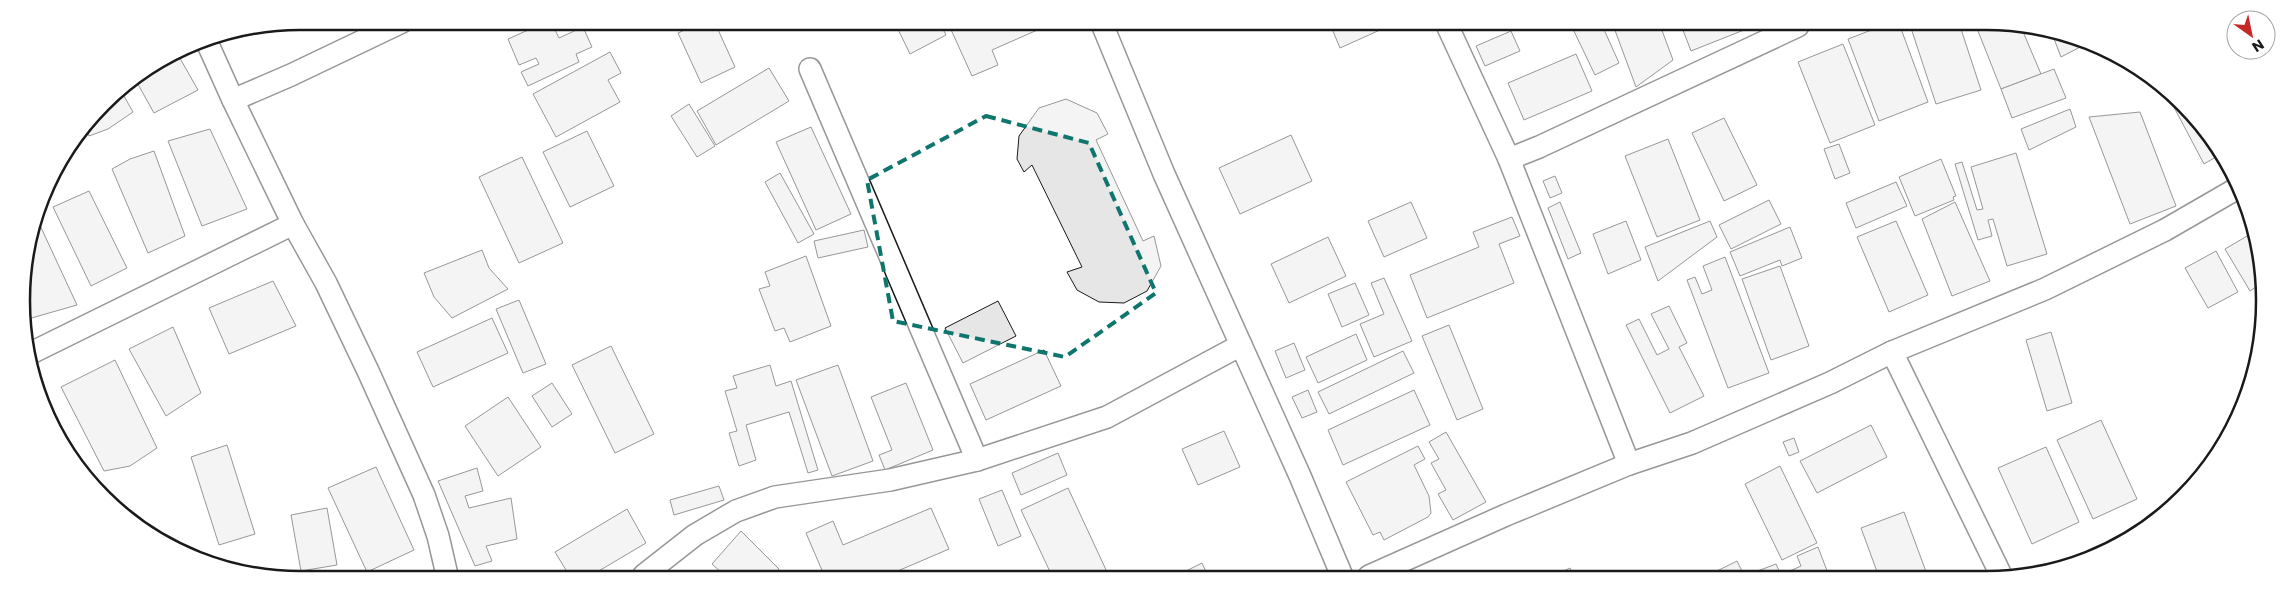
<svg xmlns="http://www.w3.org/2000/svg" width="2286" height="601" viewBox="0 0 2286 601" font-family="Poppins,sans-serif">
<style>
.building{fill:#e6e6e6;stroke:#1a1a1a}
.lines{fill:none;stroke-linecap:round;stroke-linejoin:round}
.minor-casing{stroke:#1a1a1a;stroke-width:24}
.minor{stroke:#fff;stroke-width:21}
.marked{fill:none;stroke:#0f766e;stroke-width:4;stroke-dasharray:10 6;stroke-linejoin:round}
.rim{fill:none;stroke:#1a1a1a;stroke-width:2.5}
</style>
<rect width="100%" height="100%" fill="#fff"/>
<g class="building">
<path d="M 546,22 L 551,22 L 559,38 L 583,27 L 592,47 L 576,54 L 579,62 L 528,86 L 521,72 L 539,64 L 536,58 L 519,65 L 508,39 Z"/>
<path d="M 702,22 L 715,23 L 735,67 L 701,83 L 678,33 Z"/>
<path d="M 895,23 L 940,23 L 946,35 L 910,54 Z"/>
<path d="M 948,23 L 1051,24 L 992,50 L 998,65 L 972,76 Z"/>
<path d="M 1330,24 L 1391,25 L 1340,48 Z"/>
<path d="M 1571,25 L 1602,25 L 1619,63 L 1595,75 Z"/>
<path d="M 1613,25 L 1660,25 L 1673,60 L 1636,87 Z"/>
<path d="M 1681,25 L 1742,26 L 1744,30 L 1691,51 Z"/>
<path d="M 1882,26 L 1900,26 L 1928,102 L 1879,121 L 1848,39 Z"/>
<path d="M 1918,26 L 1960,26 L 1981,90 L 1936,104 L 1911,28 Z"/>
<path d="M 1976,26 L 2021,27 L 2041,74 L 2001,89 Z"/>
<path d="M 1511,31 L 1520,51 L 1485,66 L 1476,46 Z"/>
<path d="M 2051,31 L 2084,45 L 2061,57 Z"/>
<path d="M 1843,44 L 1875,125 L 1830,143 L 1798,62 Z"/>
<path d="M 610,52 L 621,73 L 608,80 L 620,102 L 556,137 L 533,94 Z"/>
<path d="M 177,53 L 198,90 L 154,113 L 135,79 Z"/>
<path d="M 1576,54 L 1592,91 L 1524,120 L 1508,83 Z"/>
<path d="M 769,68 L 789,101 L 716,145 L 697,111 Z"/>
<path d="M 2054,69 L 2066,98 L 2012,118 L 2001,89 Z"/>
<path d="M 120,89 L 133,112 L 108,129 L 89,136 L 86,130 Z"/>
<path d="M 2168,96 L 2218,145 L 2221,154 L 2204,164 Z"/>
<path d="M 1066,99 L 1097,113 L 1108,134 L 1096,140 L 1143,241 L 1154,236 L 1161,266 L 1147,291 L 1124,303 L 1099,302 L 1077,290 L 1067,272 L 1082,267 L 1032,165 L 1024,172 L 1017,159 L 1019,136 L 1039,108 Z"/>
<path d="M 689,104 L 715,146 L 697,157 L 671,116 Z"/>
<path d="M 2070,109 L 2076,127 L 2029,150 L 2021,129 Z"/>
<path d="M 2140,112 L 2176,206 L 2130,224 L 2089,117 Z"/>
<path d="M 1724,118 L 1757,185 L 1724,201 L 1692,133 Z"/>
<path d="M 811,127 L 851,214 L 816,230 L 776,142 Z"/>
<path d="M 210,129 L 247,209 L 202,226 L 168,141 Z"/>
<path d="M 587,131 L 614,186 L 570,207 L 543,152 Z"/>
<path d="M 1291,135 L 1312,181 L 1240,214 L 1219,168 Z"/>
<path d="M 1668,139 L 1700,220 L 1657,237 L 1625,156 Z"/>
<path d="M 1839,144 L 1850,173 L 1835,179 L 1824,149 Z"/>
<path d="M 154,151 L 185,236 L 148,253 L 112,169 L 130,159 Z"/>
<path d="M 2016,153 L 2047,254 L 2007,266 L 1993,219 L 1988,220 L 1992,236 L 1978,240 L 1955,164 L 1962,162 L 1977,210 L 1983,209 L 1971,167 Z"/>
<path d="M 522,157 L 563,243 L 519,263 L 479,177 Z"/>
<path d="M 1941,159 L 1956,196 L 1953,197 L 1954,200 L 1915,216 L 1899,177 Z"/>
<path d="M 780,173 L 814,234 L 798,243 L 765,182 Z"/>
<path d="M 1555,176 L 1562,193 L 1550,198 L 1543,181 Z"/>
<path d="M 1896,182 L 1907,206 L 1856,228 L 1846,203 Z"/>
<path d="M 89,191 L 127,268 L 91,286 L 53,207 Z"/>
<path d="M 1769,200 L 1781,224 L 1731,249 L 1719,225 Z"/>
<path d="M 1411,202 L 1427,238 L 1384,257 L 1368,221 Z"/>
<path d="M 1560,202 L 1581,253 L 1568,259 L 1548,208 Z"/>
<path d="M 1955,202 L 1990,281 L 1952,296 L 1922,219 Z"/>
<path d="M 1512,217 L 1520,236 L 1499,244 L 1514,283 L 1427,318 L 1410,275 L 1479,247 L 1473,232 Z"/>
<path d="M 38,221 L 77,305 L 28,319 L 25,312 L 22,282 Z"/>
<path d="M 1626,221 L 1641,260 L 1608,274 L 1593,234 Z"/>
<path d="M 1710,221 L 1717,237 L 1658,281 L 1645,247 Z"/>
<path d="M 1896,221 L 1928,295 L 1889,312 L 1857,237 Z"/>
<path d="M 1790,227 L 1802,258 L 1782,266 L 1780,260 L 1740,276 L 1730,252 Z"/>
<path d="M 864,230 L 868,247 L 818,258 L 814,241 Z"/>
<path d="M 2254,232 L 2259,246 L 2259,285 L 2250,291 L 2225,249 Z"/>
<path d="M 1328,237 L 1346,276 L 1289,303 L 1271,264 Z"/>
<path d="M 482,250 L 489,268 L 508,289 L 452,318 L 434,297 L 424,273 Z"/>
<path d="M 2216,251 L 2238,292 L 2208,308 L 2185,268 Z"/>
<path d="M 806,256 L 831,326 L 790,342 L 784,328 L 775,331 L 759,289 L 770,286 L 765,272 Z"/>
<path d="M 1725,257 L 1769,373 L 1728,388 L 1687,280 L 1695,277 L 1702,294 L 1712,290 L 1703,266 Z"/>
<path d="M 1780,266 L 1809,346 L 1771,360 L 1742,279 Z"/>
<path d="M 1384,278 L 1412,341 L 1374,357 L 1360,324 L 1384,314 L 1371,283 Z"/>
<path d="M 273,281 L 296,326 L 229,354 L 209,308 Z"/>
<path d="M 1355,283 L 1369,315 L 1342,327 L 1328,294 Z"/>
<path d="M 519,300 L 546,364 L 523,373 L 496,309 Z"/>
<path d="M 998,301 L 1016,336 L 963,363 L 945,328 Z"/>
<path d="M 1669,306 L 1687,343 L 1679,347 L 1704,396 L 1670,413 L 1626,325 L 1639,319 L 1657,355 L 1669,349 L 1651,314 Z"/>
<path d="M 492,318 L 508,353 L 433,387 L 417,352 Z"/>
<path d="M 1449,325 L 1483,409 L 1457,420 L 1422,336 Z"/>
<path d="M 173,327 L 201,393 L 166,416 L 129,349 Z"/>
<path d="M 2051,332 L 2072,403 L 2047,411 L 2026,340 Z"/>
<path d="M 1356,334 L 1367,360 L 1318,383 L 1306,357 Z"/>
<path d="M 1294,343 L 1305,370 L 1286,378 L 1275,351 Z"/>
<path d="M 611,346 L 654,434 L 615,453 L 572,365 Z"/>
<path d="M 1044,350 L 1061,386 L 986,420 L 970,384 Z"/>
<path d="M 1403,351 L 1414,373 L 1329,414 L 1318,392 Z"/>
<path d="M 115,360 L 157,448 L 130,466 L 104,471 L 61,387 Z"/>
<path d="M 770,365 L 776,386 L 791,381 L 818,470 L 808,473 L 789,412 L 746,425 L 756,460 L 739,466 L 729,433 L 737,431 L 725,391 L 737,388 L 733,376 Z"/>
<path d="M 838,365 L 873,461 L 832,476 L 796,380 Z"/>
<path d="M 552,383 L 572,414 L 552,427 L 532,396 Z"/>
<path d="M 906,383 L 933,450 L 885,470 L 879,455 L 892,450 L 871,397 Z"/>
<path d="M 1308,390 L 1317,412 L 1302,418 L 1292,397 Z"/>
<path d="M 1414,390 L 1430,425 L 1343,465 L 1328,430 Z"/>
<path d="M 508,397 L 541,447 L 498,476 L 465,426 Z"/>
<path d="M 2101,420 L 2137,499 L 2093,519 L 2057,440 Z"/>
<path d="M 1871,425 L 1887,457 L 1817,493 L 1800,461 Z"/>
<path d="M 1224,431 L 1240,467 L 1198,485 L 1182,449 Z"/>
<path d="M 1446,432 L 1486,502 L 1453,520 L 1438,494 L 1446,490 L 1431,463 L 1439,459 L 1429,442 Z"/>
<path d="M 1794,438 L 1799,452 L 1789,456 L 1783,442 Z"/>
<path d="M 227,445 L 255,534 L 219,545 L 191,457 Z"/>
<path d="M 1418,446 L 1425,459 L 1414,465 L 1429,496 L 1431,513 L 1428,517 L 1384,540 L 1380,532 L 1373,535 L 1346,482 Z"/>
<path d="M 2046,447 L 2079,522 L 2032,544 L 1998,468 Z"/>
<path d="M 1058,453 L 1067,475 L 1021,495 L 1012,473 Z"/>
<path d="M 1780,466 L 1817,543 L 1782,560 L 1745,484 Z"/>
<path d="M 376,467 L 414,550 L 367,572 L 328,488 Z"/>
<path d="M 477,468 L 483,491 L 465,496 L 469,508 L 511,498 L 517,539 L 486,546 L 492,561 L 475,566 L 438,481 Z"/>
<path d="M 719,486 L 724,500 L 674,515 L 670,500 Z"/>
<path d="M 1068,488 L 1107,572 L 1099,576 L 1052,576 L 1021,510 Z"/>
<path d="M 1002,490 L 1021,536 L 998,546 L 979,499 Z"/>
<path d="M 327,508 L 337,565 L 301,571 L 291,515 Z"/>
<path d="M 931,508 L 949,549 L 886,576 L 824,575 L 806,533 L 833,521 L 843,545 Z"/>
<path d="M 627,509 L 646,543 L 592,575 L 569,575 L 555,552 Z"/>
<path d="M 1904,512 L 1928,577 L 1879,577 L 1861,528 Z"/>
<path d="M 741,531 L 779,569 L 773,575 L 724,575 L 712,564 Z"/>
<path d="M 1818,547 L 1829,576 L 1757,577 L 1755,572 L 1776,564 L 1781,575 L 1801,566 L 1797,556 Z"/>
<path d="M 1737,561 L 1745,577 L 1705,577 Z"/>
<path d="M 1202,563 L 1208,576 L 1176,576 Z"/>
<path d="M 1570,568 L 1574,577 L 1551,577 Z"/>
</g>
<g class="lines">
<g class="minor-casing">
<g id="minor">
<path d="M 402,22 L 291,75 L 233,100 L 293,224 L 326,283 L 368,371 L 424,495 L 438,536 L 447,575"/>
<path d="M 1102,24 L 1164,174 L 1300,476 L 1342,576"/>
<path d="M 1447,25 L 1509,159 L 1629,464"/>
<path d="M 206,40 L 233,100"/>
<path d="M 810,69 L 977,460"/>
<path d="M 1509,159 L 1539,147 L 1798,26"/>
<path d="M 1892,352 L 2002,577"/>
<path d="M 29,354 L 293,224"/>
<path d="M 644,575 L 695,535 L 736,511 L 775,497 L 890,480 L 977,460 L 1107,417 L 1241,345"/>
<path d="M 1369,576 L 1506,515 L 1629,464 L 1692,443 L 1830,383 L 1892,352 L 2045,289 L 2165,230 L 2236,189"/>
</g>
</g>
<use href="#minor" class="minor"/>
</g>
<path d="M0 0H2286V601H0ZM 986,116 L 1089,143 L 1156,293 L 1065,357 L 893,321 L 867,180 Z" fill="#fff" fill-opacity=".55" fill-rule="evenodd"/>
<path class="marked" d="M 986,116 L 1089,143 L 1156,293 L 1065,357 L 893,321 L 867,180 Z"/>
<path d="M0 0H2286V601H0ZM300 30H1986A270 270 0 0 1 2256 300V301A270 270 0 0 1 1986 571H300A270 270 0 0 1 30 301V300A270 270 0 0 1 300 30Z" fill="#fff" fill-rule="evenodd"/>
<path class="rim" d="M300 30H1986A270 270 0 0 1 2256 300V301A270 270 0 0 1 1986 571H300A270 270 0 0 1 30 301V300A270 270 0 0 1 300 30Z"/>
<g transform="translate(2251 35) rotate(147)"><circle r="24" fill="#ffffff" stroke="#a3a3a3"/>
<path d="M0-4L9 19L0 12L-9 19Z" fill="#c62828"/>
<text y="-8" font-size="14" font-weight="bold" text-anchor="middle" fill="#1a1a1a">N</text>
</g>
</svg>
